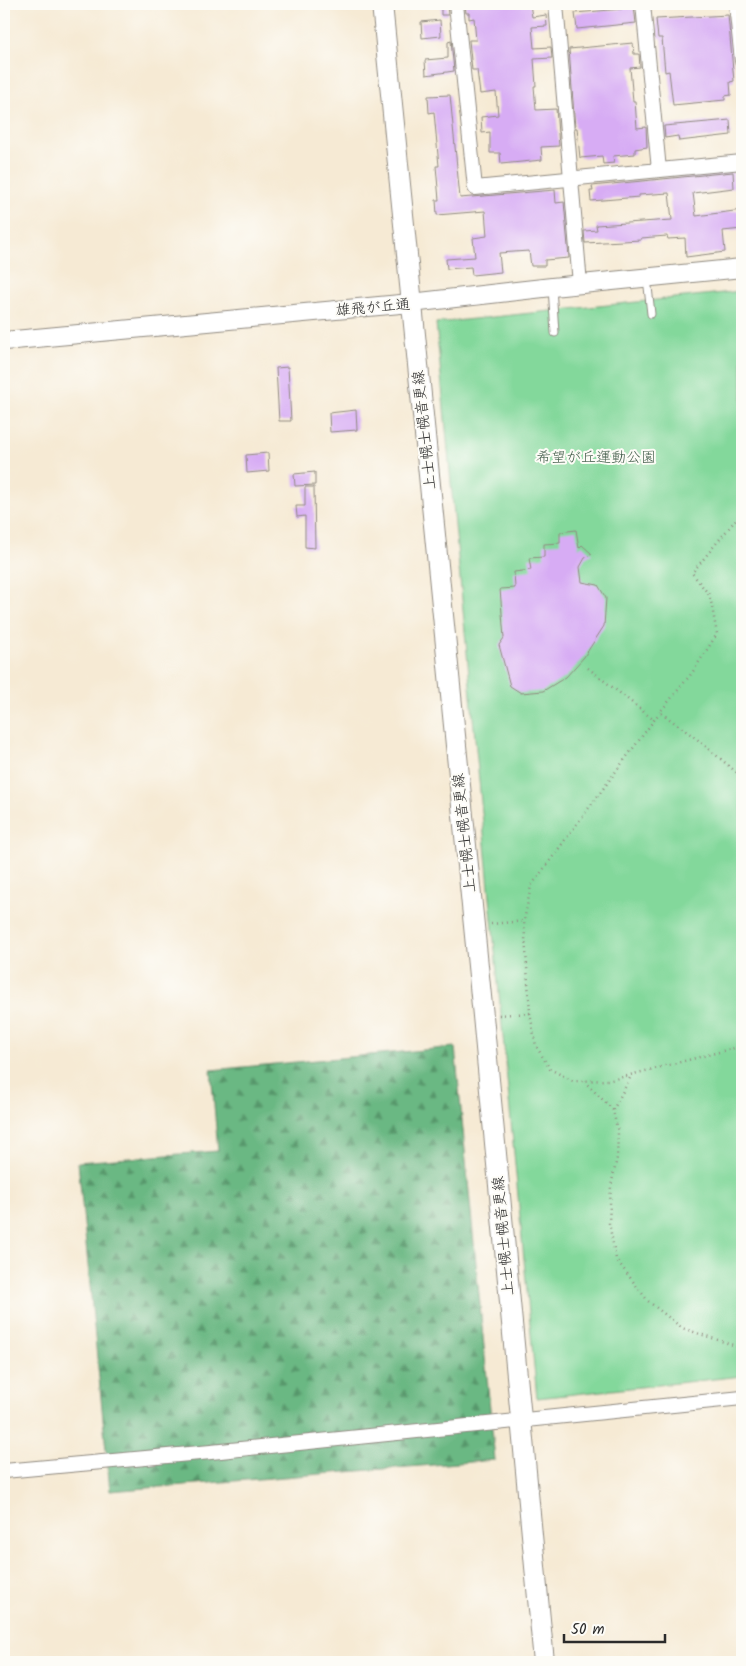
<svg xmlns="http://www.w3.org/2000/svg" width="746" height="1666" viewBox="0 0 746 1666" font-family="Kalam,'Klee One',sans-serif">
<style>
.forest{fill:url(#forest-firs);stroke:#4a7257}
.park{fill:#83d89b;stroke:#578263}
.building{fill:#d7acf4}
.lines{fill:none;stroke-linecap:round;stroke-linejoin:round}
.service-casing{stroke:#908a80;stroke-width:9}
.minor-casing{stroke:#908a80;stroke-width:16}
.tertiary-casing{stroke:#908a80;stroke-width:20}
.secondary-casing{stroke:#908a80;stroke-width:22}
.path{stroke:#908a80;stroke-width:2.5;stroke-dasharray:1 4;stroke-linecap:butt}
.service{stroke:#fff;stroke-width:7}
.minor{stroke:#fff;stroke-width:14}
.tertiary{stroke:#fff;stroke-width:18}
.secondary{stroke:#fff;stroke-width:20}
.labels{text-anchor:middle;stroke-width:4;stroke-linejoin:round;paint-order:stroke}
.street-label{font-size:15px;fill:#2b2b2b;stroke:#fdfcf7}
.park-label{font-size:15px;fill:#455f4d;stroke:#fdfcf7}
</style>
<defs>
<pattern id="forest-firs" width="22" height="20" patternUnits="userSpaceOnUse" patternTransform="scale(1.25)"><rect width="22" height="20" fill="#6ab883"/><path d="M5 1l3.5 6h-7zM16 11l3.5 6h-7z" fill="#57966b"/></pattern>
</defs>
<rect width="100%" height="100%" fill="#fdfcf7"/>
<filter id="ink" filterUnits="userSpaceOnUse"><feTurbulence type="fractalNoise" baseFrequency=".02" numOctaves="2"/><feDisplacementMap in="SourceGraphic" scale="10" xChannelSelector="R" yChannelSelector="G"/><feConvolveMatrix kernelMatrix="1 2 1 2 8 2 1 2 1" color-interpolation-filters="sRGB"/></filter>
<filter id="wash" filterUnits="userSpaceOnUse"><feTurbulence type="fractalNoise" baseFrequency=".0096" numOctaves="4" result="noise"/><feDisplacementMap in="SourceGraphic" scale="20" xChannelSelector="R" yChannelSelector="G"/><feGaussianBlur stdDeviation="1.12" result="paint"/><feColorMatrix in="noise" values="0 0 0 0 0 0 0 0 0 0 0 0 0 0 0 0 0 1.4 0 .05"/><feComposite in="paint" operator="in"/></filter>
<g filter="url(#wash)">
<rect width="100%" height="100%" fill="#f6ead4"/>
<path class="forest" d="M 455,1047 L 495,1460 L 110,1491 L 78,1162 L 218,1151 L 211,1070 Z"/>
<path class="park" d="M 742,291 L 742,1376 L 537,1398 L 436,323 Z"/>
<g id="blocks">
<g class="building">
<path d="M 441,4 L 447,4 L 448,15 L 441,15 Z"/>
<path d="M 465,4 L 530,4 L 532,17 L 546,15 L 547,26 L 532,27 L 534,48 L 551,47 L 552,58 L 534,59 L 536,86 L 534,86 L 536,110 L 556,109 L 559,146 L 541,147 L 542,160 L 501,164 L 500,153 L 490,153 L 490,132 L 482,133 L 481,117 L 498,115 L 496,92 L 480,94 L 477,70 L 472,70 L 469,40 L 476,40 L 474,18 L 469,19 L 469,13 L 466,13 Z"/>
<path d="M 634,7 L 636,23 L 577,29 L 575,13 L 622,9 L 622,8 Z"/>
<path d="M 728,15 L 734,81 L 730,82 L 731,95 L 725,96 L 725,100 L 673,105 L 669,71 L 665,72 L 662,38 L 658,38 L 656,19 Z"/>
<path d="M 440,20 L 441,36 L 422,38 L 421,22 Z"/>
<path d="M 451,41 L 454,71 L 426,75 L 425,60 L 448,58 L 448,42 Z"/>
<path d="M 633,43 L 634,54 L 639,54 L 640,67 L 630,68 L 633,101 L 635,101 L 637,128 L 646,127 L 647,147 L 635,149 L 635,154 L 613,156 L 614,163 L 603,164 L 602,156 L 580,158 L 577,128 L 575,128 L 569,49 Z"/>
<path d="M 450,95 L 460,198 L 555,190 L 556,203 L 564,202 L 569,258 L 545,260 L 545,266 L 531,266 L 529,251 L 499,253 L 501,272 L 472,275 L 471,267 L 447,269 L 446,259 L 475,257 L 473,238 L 487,236 L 485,211 L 437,215 L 436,200 L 439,200 L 436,166 L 439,166 L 434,112 L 429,113 L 428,96 Z"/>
<path d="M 730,120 L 731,135 L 679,141 L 678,136 L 665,138 L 664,126 Z"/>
<path d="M 733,172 L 734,188 L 693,193 L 696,216 L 742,210 L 742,229 L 723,231 L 725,252 L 686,257 L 685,238 L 668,239 L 667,236 L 641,238 L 641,240 L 585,243 L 584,231 L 597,230 L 596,225 L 672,220 L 669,193 L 639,195 L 639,197 L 591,201 L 590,191 L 593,191 L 592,186 Z"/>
<path d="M 288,367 L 291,421 L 279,421 L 276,368 Z"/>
<path d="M 356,410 L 357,430 L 330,432 L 329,413 Z"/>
<path d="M 268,453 L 269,471 L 247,473 L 246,455 Z"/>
<path d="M 315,472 L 315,485 L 295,486 L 294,474 Z"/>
<path d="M 305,487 L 314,487 L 315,548 L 305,547 L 305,516 L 297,517 L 296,506 L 305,506 Z"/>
<path d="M 576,530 L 579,548 L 582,545 L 592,554 L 585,558 L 580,567 L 582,582 L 598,585 L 606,598 L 604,626 L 584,657 L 566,677 L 543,691 L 521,693 L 510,686 L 499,645 L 504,638 L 500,589 L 515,588 L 514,572 L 531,570 L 529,558 L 544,557 L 544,544 L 560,543 L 560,532 Z"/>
</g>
</g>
</g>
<g filter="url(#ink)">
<use href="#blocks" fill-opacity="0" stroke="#908a80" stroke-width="1"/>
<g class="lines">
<g class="service-casing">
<g id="service">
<path d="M 647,278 L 651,314"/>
<path d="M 552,287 L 555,333"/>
</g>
</g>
<g class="minor-casing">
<g id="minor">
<path d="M 456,4 L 475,188 L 742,162"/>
<path d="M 556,4 L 580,284"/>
<path d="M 643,4 L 659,170"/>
<path d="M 736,4 L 742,61"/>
<path d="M 4,1471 L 211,1452 L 742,1398"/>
</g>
</g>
<g class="tertiary-casing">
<path id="tertiary" d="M 4,341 L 411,303 L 552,287 L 742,268"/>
</g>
<g class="secondary-casing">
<path id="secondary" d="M 382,4 L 483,1016 L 544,1662"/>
</g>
<g class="path">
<path d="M 742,512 L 692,573 L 710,596 L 717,634 L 692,673 L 660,712 L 697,739 L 742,777"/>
<path d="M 588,668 L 654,720"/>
<path d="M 491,924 L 524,921 L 531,886 L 660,712"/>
<path d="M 530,1013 L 536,1046 L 550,1069 L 573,1081 L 611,1080 L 742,1046"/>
<path d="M 499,1015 L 530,1013 L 524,921"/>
<path d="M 584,1081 L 613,1110 L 618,1133 L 617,1158 L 611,1186 L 609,1223 L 616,1259 L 648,1301 L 682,1328 L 742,1348"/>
<path d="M 613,1110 L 631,1076"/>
</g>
<use href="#service" class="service"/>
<use href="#minor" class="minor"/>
<use href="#tertiary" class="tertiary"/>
<use href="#secondary" class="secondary"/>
</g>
</g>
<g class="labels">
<g class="street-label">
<text transform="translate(373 307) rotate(-5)" y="5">雄飛が丘通</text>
<text transform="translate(424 430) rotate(-96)" y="5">上士幌士幌音更線</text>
<text transform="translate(464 833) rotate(-96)" y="5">上士幌士幌音更線</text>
<text transform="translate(503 1236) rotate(-95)" y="5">上士幌士幌音更線</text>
</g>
<g class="park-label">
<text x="596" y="462">希望が丘運動公園</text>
</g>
</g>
<rect width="746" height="1666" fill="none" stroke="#fdfcf7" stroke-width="20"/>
<path d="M564 1634v8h101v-8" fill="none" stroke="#2b2b2b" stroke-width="2.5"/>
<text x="571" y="1634" font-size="15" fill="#2b2b2b" stroke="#fdfcf7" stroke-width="4" paint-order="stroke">50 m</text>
</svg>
